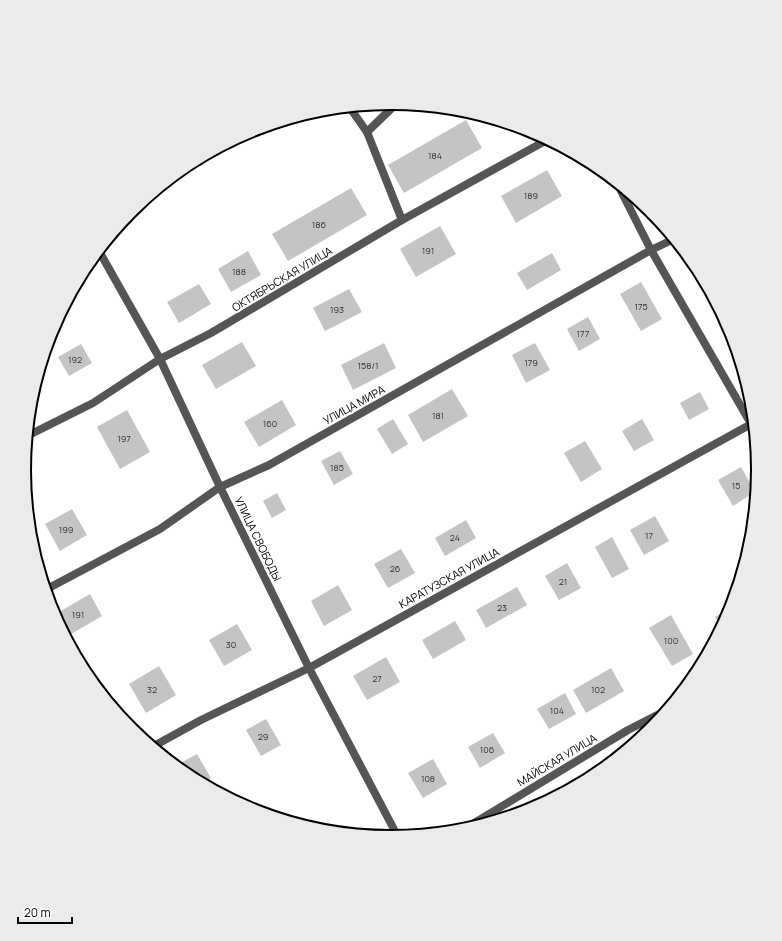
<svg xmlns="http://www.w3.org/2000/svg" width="782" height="941" viewBox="0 0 782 941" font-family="Manrope,sans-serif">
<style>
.building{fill:#c4c4c4}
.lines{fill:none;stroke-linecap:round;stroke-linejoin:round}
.lane{stroke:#555;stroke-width:8}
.street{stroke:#555;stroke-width:8}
.labels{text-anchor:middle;stroke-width:4;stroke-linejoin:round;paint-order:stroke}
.number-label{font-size:9px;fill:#313131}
.street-label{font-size:11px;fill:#000;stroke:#fff}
.rim{fill:none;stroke:#000;stroke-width:2}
</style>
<rect width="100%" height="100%" fill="#fff"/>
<g class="building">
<path d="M 466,120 L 482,148 L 404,193 L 388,165 Z"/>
<path d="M 547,170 L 562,196 L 516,223 L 501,196 Z"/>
<path d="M 351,188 L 367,215 L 288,261 L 272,234 Z"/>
<path d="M 440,226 L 456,254 L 416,277 L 400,249 Z"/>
<path d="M 248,251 L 261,275 L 231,292 L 218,269 Z"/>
<path d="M 552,253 L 561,270 L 527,290 L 517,273 Z"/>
<path d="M 641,282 L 662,319 L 641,331 L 620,294 Z"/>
<path d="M 199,284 L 211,304 L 179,323 L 167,302 Z"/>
<path d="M 349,289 L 362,312 L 325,331 L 313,308 Z"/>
<path d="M 588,317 L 600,339 L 579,351 L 567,329 Z"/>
<path d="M 242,342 L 256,366 L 216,389 L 202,365 Z"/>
<path d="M 384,343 L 396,368 L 353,390 L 341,365 Z"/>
<path d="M 535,343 L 550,370 L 526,383 L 512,355 Z"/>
<path d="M 81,344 L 92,363 L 69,376 L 58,357 Z"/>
<path d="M 452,389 L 468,416 L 423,442 L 408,415 Z"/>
<path d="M 700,392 L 709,409 L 689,420 L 680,403 Z"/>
<path d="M 282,400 L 296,425 L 259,447 L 244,422 Z"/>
<path d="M 127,410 L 150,452 L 120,469 L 97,427 Z"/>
<path d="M 393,419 L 408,444 L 392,454 L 377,429 Z"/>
<path d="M 642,419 L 654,440 L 634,451 L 622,431 Z"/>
<path d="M 585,441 L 602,469 L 581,482 L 564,453 Z"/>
<path d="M 340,451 L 353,474 L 334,485 L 321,461 Z"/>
<path d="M 741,467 L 755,492 L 733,506 L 718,480 Z"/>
<path d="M 277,493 L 286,510 L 272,518 L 263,501 Z"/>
<path d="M 72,509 L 87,535 L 60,551 L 45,524 Z"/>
<path d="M 655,516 L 669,541 L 644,555 L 630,530 Z"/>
<path d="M 466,520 L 476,538 L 445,556 L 435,538 Z"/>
<path d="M 612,537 L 629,569 L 612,578 L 595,547 Z"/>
<path d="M 401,549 L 415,573 L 388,588 L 374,564 Z"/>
<path d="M 567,563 L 581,588 L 559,600 L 545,576 Z"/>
<path d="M 338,585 L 352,610 L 324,626 L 311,601 Z"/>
<path d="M 517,587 L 527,605 L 486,628 L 476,610 Z"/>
<path d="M 90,594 L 102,616 L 66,637 L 54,615 Z"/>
<path d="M 731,608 L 730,611 L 721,627 L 715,617 Z"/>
<path d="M 671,615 L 693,654 L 672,666 L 649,628 Z"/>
<path d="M 455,621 L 466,640 L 433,659 L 422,640 Z"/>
<path d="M 237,624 L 252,650 L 224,666 L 209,640 Z"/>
<path d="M 386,657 L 400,682 L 367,700 L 353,676 Z"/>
<path d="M 159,666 L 176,695 L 146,713 L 129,684 Z"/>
<path d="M 611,668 L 624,691 L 586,713 L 573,690 Z"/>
<path d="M 565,693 L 576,714 L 549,729 L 537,709 Z"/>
<path d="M 266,719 L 281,745 L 261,756 L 246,730 Z"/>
<path d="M 493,733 L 505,753 L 480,768 L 468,747 Z"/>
<path d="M 197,754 L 211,778 L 201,783 L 187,776 L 175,766 Z"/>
<path d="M 433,759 L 447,784 L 423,798 L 408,773 Z"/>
</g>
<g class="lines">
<g class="lane">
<path d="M 396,104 L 367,132 L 402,220"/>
<path d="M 350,108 L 367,132"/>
</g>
<g class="street">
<path d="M 617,183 L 651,250 L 754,429"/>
<path d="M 99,251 L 160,359 L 220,487 L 309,668 L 398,837"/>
<path d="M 27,436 L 93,403 L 160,359 L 211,333 L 402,220 L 547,140"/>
<path d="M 45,590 L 160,529 L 220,487 L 269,465 L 651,250 L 674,239"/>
<path d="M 152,747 L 201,720 L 309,668 L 753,423"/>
<path d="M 461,831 L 628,730 L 667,710"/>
</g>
</g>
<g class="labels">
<g class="number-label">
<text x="435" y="159">184</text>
<text x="531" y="199">189</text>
<text x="319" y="228">186</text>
<text x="428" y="254">191</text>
<text x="239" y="275">188</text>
<text x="641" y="310">175</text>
<text x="337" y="313">193</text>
<text x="583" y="337">177</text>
<text x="75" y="363">192</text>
<text x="531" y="366">179</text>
<text x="368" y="369">158/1</text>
<text x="438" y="419">181</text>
<text x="270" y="427">160</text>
<text x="124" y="442">197</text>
<text x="337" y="471">185</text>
<text x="736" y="489">15</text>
<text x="66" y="533">199</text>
<text x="649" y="539">17</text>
<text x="455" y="541">24</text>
<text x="395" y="572">26</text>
<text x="563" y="585">21</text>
<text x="502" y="611">23</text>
<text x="78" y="618">191</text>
<text x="671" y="644">100</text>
<text x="231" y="648">30</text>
<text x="377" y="682">27</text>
<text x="152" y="693">32</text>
<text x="598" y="693">102</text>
<text x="557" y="714">104</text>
<text x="263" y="740">29</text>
<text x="487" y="753">106</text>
<text x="428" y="782">108</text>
</g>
<g class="street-label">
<text transform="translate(282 279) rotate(-31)" y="4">ОКТЯБРЬСКАЯ УЛИЦА</text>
<text transform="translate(354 405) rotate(-29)" y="4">УЛИЦА МИРА</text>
<text transform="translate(258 539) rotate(64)" y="4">УЛИЦА СВОБОДЫ</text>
<text transform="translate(449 578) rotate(-29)" y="4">КАРАТУЗСКАЯ УЛИЦА</text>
<text transform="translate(557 760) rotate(-31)" y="4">МАЙСКАЯ УЛИЦА</text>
</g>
</g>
<path d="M0 0H782V941H0ZM31 470a360 360 0 1 1 720 0a360 360 0 1 1-720 0Z" fill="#ebebeb" fill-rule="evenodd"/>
<path class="rim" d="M31 470a360 360 0 1 1 720 0a360 360 0 1 1-720 0Z"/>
<path d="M18 917v6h54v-6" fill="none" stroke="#000000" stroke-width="2"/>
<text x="24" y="917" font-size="12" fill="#000000" stroke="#ffffff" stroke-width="3" paint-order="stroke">20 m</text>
</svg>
